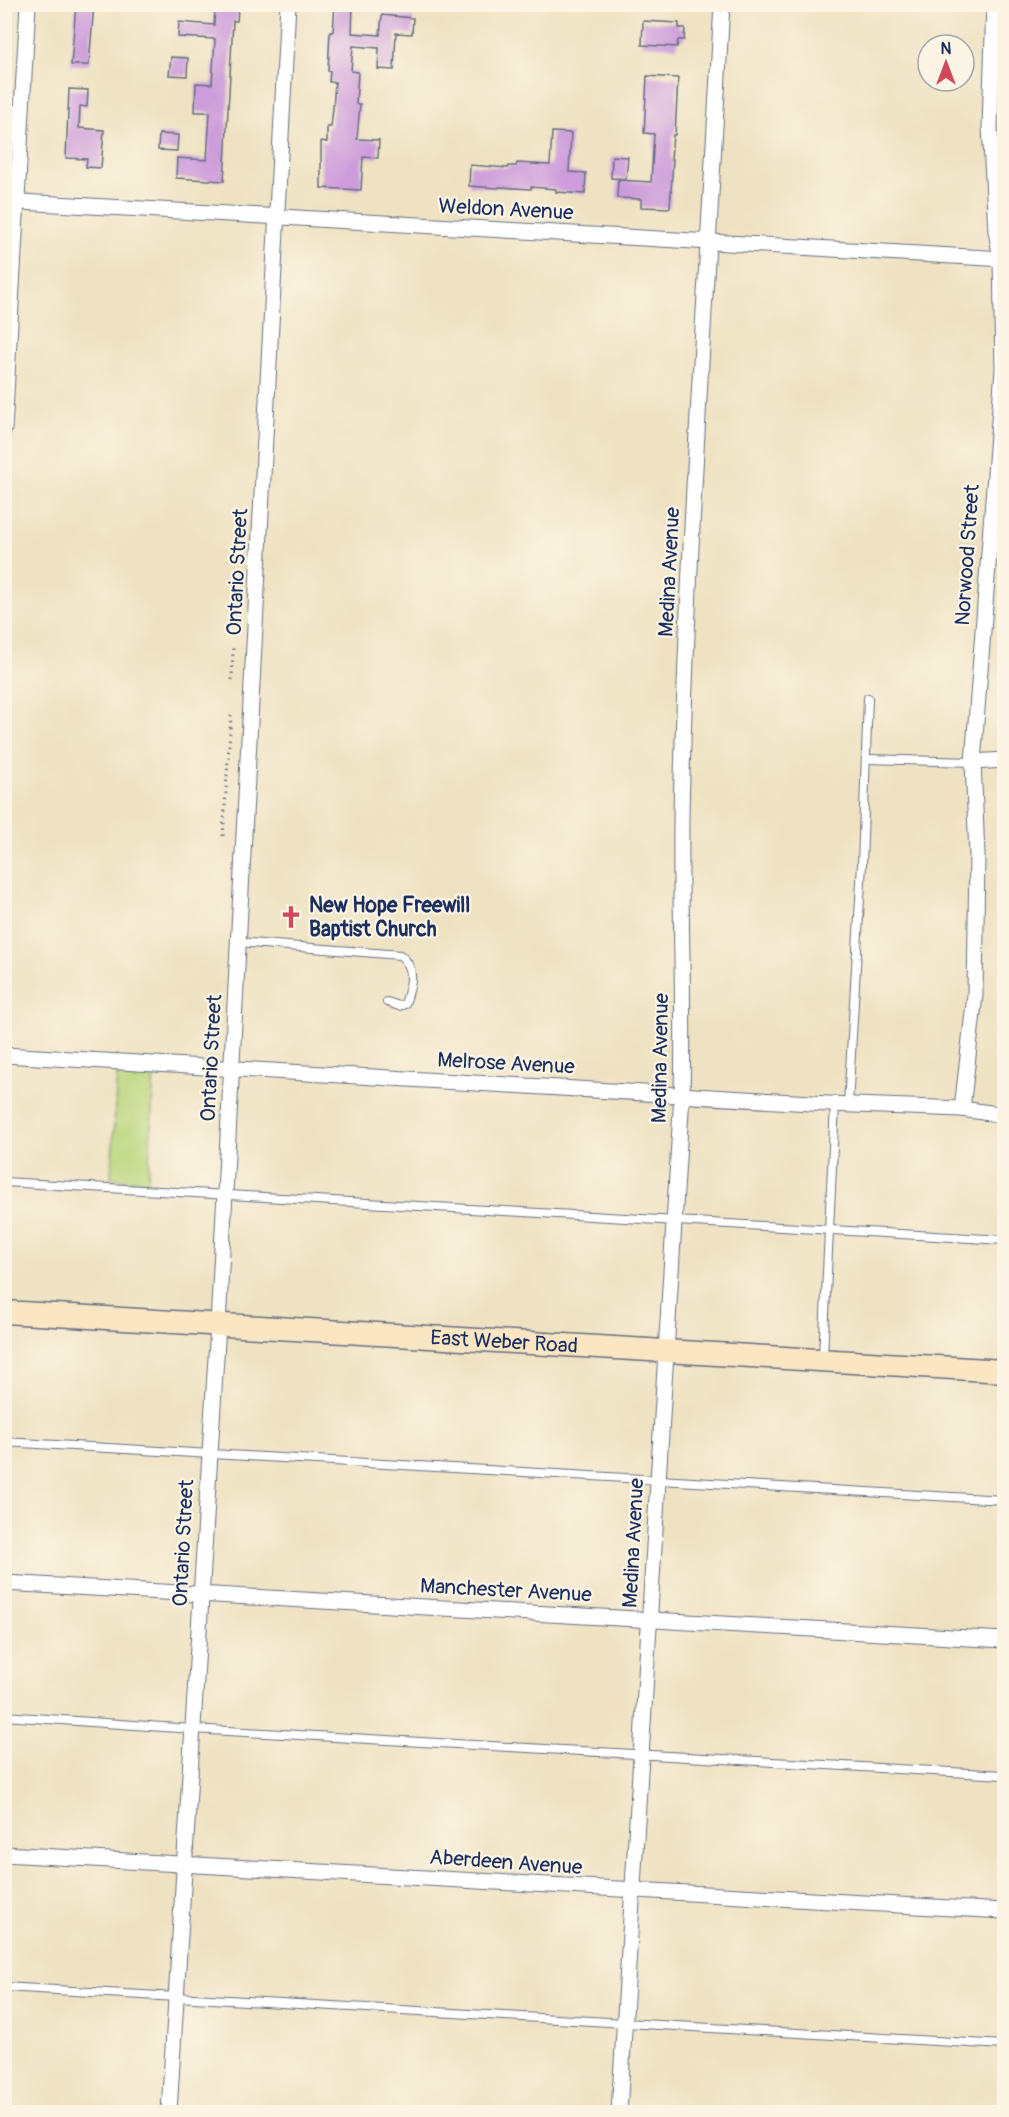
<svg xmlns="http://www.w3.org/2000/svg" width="1009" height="2117" viewBox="0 0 1009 2117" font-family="Pangolin,sans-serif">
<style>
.green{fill:#b9d57c;stroke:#6a826d;stroke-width:1.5}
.building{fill:#cd9ddb}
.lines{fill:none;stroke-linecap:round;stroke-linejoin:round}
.lane-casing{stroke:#656e81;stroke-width:10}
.street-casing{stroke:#656e81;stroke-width:17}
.secondary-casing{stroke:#656e81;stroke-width:25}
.path{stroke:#656e81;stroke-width:3;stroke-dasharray:1.5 4.5;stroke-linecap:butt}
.lane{stroke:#fff;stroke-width:8}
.street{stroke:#fff;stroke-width:15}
.secondary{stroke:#fbe6c4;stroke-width:22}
.labels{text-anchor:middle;stroke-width:4.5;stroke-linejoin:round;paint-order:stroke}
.street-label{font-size:21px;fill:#1b2f5e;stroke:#fcf5e5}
.poi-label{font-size:21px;font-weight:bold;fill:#1b2f5e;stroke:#fcf5e5;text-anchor:start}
</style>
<rect width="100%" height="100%" fill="#fcf5e5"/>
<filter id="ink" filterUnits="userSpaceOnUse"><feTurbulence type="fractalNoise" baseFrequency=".0167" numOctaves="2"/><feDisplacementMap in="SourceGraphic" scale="12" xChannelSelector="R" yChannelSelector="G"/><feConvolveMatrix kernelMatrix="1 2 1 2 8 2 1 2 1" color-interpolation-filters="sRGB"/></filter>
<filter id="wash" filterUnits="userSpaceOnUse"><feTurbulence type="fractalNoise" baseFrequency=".008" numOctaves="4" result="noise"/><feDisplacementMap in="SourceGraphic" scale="24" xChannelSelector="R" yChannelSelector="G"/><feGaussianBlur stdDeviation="1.35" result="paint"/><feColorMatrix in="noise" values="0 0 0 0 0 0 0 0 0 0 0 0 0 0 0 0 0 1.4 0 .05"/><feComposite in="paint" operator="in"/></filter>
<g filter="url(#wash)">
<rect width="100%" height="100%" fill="#efe2c2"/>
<path class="green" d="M 117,1071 L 154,1073 L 148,1181 L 111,1179 Z"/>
<g id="blocks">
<g class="building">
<path d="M 76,4 L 94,4 L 89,65 L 71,65 Z"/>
<path d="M 335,4 L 353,4 L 352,33 L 380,35 L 382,15 L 413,18 L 412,34 L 396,33 L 394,70 L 378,69 L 379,48 L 353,46 L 351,71 L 358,72 L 356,104 L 360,104 L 357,139 L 379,140 L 378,158 L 363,157 L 361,190 L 321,188 L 321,141 L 327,142 L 327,127 L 331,127 L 333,108 L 335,82 L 329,82 L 330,71 L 328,71 L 330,32 L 333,32 Z"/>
<path d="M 215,7 L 238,9 L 237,21 L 233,21 L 224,181 L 176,178 L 177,158 L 207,160 L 210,112 L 195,112 L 196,83 L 212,84 L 215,39 L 178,37 L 179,22 L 214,25 Z"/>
<path d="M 643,21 L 679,23 L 679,28 L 685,28 L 684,40 L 678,40 L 677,47 L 642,45 Z"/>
<path d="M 171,57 L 188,58 L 187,76 L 169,75 Z"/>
<path d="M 647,76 L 678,78 L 675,135 L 673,135 L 671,159 L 673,159 L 670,208 L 641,207 L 641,199 L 617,198 L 618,180 L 651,182 L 654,134 L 644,133 Z"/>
<path d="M 69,89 L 88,90 L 87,107 L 80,106 L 79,128 L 104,130 L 101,168 L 86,167 L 87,159 L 66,158 Z"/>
<path d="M 552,132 L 571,133 L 569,172 L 586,173 L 585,194 L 556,192 L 556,189 L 531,187 L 531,189 L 499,187 L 498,188 L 469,186 L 470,165 L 508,168 L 509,166 L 516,166 L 517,163 L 550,165 Z"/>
<path d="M 159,134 L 178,135 L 177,151 L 158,150 Z"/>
<path d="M 612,156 L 628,157 L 626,179 L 611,178 Z"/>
</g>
</g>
</g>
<g filter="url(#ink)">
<use href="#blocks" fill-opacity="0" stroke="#656e81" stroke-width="1.5"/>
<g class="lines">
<g class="lane-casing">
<g id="lane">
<path d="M 867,759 L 973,762"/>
<path d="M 238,942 L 400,955 C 417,968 411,986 405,1004 L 399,1006 L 387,1002"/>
<path d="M 848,1105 L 862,864 L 868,698"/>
<path d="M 4,1182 L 1004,1240"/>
<path d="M 823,1357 L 835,1104"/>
<path d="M 1003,1369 L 1004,1344"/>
<path d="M 4,1442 L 1004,1500"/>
<path d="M 4,1716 L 192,1729 L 1004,1775"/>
<path d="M 4,1987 L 1004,2045"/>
</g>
</g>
<g class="street-casing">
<g id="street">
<path d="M 4,201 L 1004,259"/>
<path d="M 4,429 L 28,4"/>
<path d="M 973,762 L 1004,760"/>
<path d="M 4,1055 L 828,1104 L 962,1109 L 1004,1115"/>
<path d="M 962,1109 L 975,995 L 977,855 L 973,762 L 1003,369 L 1001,258 L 996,231 L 990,127 L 994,4"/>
<path d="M 4,1583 L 1004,1640"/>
<path d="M 4,1854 L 1004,1911"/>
<path d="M 169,2112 L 218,1325 L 288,4"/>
<path d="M 619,2112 L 682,1094 C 685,989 678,882 682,777 C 689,519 708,262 722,4"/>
</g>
</g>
<g class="secondary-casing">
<g id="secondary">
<path id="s1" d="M 4,1312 L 1004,1371"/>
</g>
</g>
<g class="path">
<path d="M 232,680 L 233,647"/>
<path d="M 223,836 L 231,715"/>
</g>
<use href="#lane" class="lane"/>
<use href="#street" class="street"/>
<use href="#secondary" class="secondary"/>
</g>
</g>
<defs>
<g id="church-bare" transform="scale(1.8)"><path d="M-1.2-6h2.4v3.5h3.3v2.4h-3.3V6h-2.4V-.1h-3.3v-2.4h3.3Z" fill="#d1495b" stroke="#fcf5e5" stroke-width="2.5" paint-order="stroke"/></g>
</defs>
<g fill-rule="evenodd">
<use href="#church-bare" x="291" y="917"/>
</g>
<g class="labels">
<g class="street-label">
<text transform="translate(506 209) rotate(3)" y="7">Weldon Avenue</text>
<text transform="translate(967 555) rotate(-86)" y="7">Norwood Street</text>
<text transform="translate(237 572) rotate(-87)" y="7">Ontario Street</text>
<text transform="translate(669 572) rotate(-87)" y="7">Medina Avenue</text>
<text transform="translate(211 1058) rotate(-87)" y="7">Ontario Street</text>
<text transform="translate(660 1058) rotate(-89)" y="7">Medina Avenue</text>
<text transform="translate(506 1063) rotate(3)" y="7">Melrose Avenue</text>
<text dy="7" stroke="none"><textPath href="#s1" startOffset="501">East Weber Road</textPath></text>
<text transform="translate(183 1543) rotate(-87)" y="7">Ontario Street</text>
<text transform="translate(633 1543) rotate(-87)" y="7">Medina Avenue</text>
<text transform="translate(506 1590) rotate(3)" y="7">Manchester Avenue</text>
<text transform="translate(506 1862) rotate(4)" y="7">Aberdeen Avenue</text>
</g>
<g class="poi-label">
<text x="309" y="912">New Hope Freewill<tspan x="309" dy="24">Baptist Church</tspan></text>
</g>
</g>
<rect width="1009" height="2117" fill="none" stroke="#fcf5e5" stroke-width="24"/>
<g transform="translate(946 63)"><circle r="28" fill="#fcf5e5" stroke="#a2a6af" stroke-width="1.5"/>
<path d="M0-4.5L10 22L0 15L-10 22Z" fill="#d1495b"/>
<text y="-9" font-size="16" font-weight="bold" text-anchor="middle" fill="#1b2f5e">N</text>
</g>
</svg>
